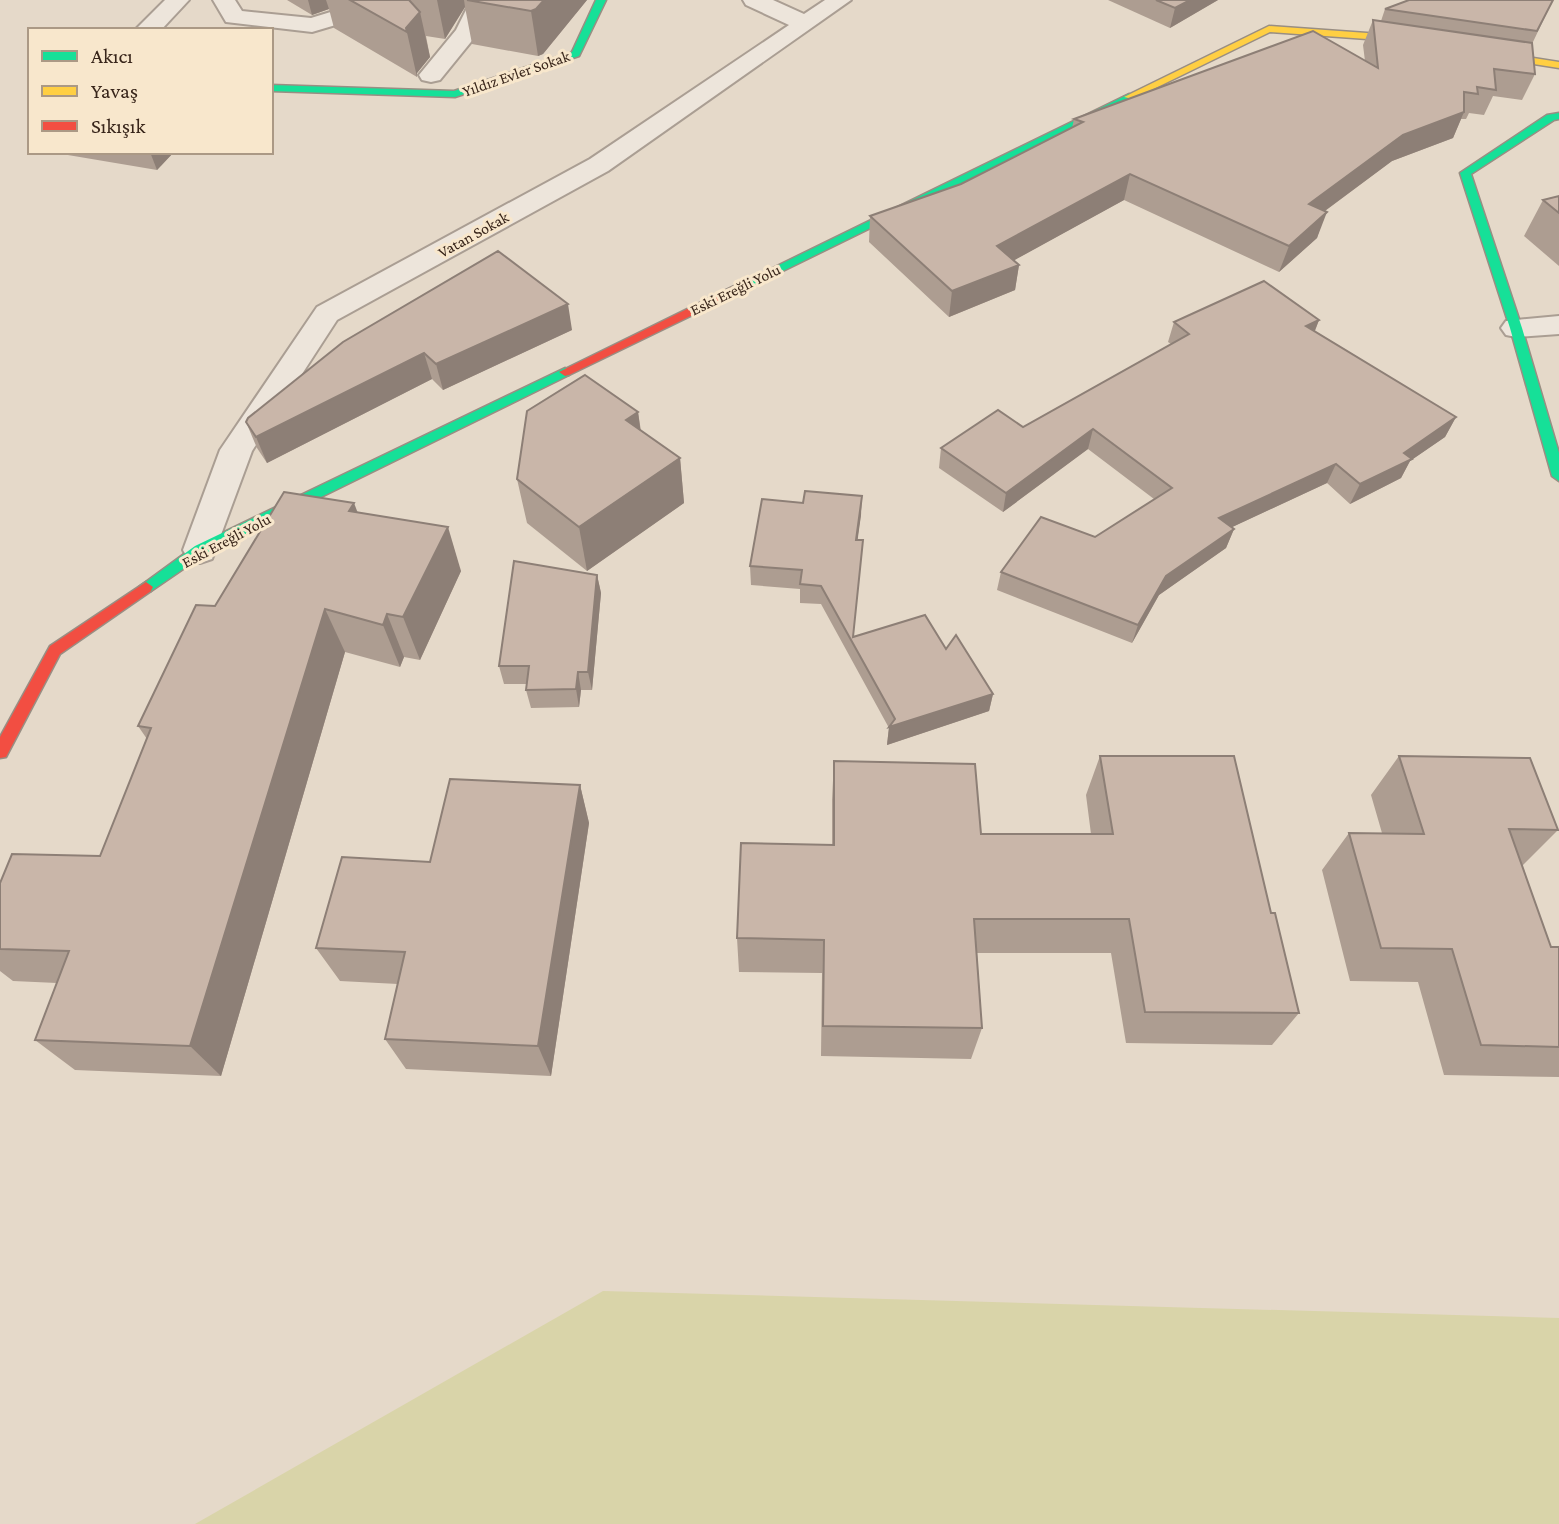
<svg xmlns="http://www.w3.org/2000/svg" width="1559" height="1524" viewBox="0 0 1559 1524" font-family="'Crimson Pro',serif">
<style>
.green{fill:#d9d4a9}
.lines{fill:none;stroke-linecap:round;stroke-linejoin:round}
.street-casing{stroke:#aa9e93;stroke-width:4}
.fast-casing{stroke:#998e83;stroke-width:3}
.slow-casing{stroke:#998e83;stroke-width:3}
.jam-casing{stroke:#998e83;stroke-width:3}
.street{fill:#ede5db;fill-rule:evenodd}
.fast{fill:#16e098;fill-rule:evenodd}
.slow{fill:#ffcf43;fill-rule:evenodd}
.jam{fill:#f24e42;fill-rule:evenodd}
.wall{fill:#ad9d91}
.shaded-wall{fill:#8d7f76}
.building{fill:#c9b6a9;stroke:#8d7f76;stroke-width:2}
.labels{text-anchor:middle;stroke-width:6;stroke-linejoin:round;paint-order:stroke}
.far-street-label{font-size:16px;fill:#38251a;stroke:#f8e7cc}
</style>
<rect width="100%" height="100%" fill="#e5d9c9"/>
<path class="green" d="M 603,1291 L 1559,1318 L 1559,1524 L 195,1524 Z"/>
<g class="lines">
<g class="street-casing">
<g id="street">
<path d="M 165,0 L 189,0 L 161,30 L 135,30 Z"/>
<path d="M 213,0 L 235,0 L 242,11 L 311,18 L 360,3 L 362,0 L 384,0 L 376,13 L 312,32 L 226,22 Z"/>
<path d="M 471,0 L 493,0 L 479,32 L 440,80 L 431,82 L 422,80 L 419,75 L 456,30 Z"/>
<path d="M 743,0 L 773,0 L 804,14 L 825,0 L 851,0 L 608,171 L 337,320 L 252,451 L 212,559 L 200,563 L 188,559 L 183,550 L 220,450 L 317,307 L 590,159 L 789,25 L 746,5 Z"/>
<path d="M 1559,316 L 1559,334 L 1516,337 L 1506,335 L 1501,328 L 1506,321 Z"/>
</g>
</g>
<g class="fast-casing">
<g id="fast">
<path d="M 596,0 L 606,0 L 579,56 L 455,97 L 271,91 L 271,85 L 454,91 L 572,52 Z"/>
<path d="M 1129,94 L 1134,97 L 1133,99 L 740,292 L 732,292 L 730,289 Z"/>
<path d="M 1559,113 L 1559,119 L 1554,120 L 1471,174 L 1522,328 L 1559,453 L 1559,481 L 1552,476 L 1510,328 L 1460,173 L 1547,115 Z"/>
<path d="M 565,368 L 571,372 L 569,375 L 205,554 L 151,591 L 141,591 L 139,587 L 195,546 Z"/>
</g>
</g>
<g class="slow-casing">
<g id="slow">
<path d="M 1269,26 L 1367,33 L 1423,44 L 1418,47 L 1367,39 L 1270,32 L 1133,99 L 1124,97 Z"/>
<path d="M 1481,50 L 1559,62 L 1559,68 L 1478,55 L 1478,51 Z"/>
</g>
</g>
<g class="jam-casing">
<g id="jam">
<path d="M 736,285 L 740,286 L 740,292 L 569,375 L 565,376 L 559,372 Z"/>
<path d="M 146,582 L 153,587 L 151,591 L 60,654 L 6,757 L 0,758 L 0,737 L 50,646 Z"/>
</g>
</g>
<use href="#street" class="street"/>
<use href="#fast" class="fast"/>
<use href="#slow" class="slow"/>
<use href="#jam" class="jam"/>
</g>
<g class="wall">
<path d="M 287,0 L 587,0 L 543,54 L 538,56 L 472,44 L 465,7 L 445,39 L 426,36 L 430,57 L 417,73 L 417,77 L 334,28 L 329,9 L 312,15 Z"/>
<path d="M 1108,0 L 1218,0 L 1170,28 Z"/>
<path d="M 1553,0 L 1532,44 L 1535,74 L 1522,100 L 1493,96 L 1484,115 L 1469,113 L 1466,119 L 1461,119 L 1453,138 L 1392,161 L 1325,211 L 1317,238 L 1279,272 L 1124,200 L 1014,260 L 1019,265 L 1015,290 L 949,317 L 869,242 L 870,216 L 961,184 L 1072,128 L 1074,119 L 1365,61 L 1363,45 L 1373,20 L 1381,21 L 1385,9 Z"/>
<path d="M 50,152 L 174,152 L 157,170 Z"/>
<path d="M 1559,196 L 1559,266 L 1524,236 L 1543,200 Z"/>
<path d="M 1319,320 L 1315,331 L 1456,417 L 1445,437 L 1410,461 L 1401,478 L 1350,504 L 1327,483 L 1232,527 L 1234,529 L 1226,548 L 1159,595 L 1132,643 L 997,590 L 1001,572 L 1095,537 L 1154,499 L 1088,449 L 1003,512 L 939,468 L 941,448 L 1023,427 L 1171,344 L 1168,342 L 1174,322 Z"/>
<path d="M 572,330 L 443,390 L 432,379 L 267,463 L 257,448 L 246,422 L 343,342 Z"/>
<path d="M 638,412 L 641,431 L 680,458 L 684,503 L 587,571 L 527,523 L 517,479 Z"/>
<path d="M 357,513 L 461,571 L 420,660 L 404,657 L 400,667 L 345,652 L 221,1076 L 75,1070 L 35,1040 L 57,983 L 13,981 L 0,971 L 0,883 L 100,856 L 147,739 L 138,726 L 215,606 Z"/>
<path d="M 861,515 L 857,540 L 853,637 L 946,649 L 993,694 L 989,711 L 887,745 L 889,728 L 821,604 L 800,603 L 800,589 L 751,585 L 750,566 Z"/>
<path d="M 597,575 L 601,593 L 592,690 L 581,690 L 579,707 L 531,708 L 526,690 L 527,684 L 504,684 L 499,666 Z"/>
<path d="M 1100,756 L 1271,913 L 1299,1013 L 1272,1045 L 1126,1043 L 1111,953 L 977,953 L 982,1028 L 971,1059 L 821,1056 L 822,973 L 739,972 L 737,938 L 832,845 L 832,800 L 834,761 L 981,834 L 1091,834 L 1086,795 Z"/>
<path d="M 1399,756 L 1558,830 L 1522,866 L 1551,947 L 1559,947 L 1559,1077 L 1444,1075 L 1418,982 L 1350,981 L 1322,870 L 1349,833 L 1382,833 L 1371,795 Z"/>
<path d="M 580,785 L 589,823 L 551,1076 L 406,1069 L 385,1039 L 398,984 L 340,981 L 316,948 L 430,862 Z"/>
</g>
<g class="shaded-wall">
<path d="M 308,0 L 326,0 L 329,9 L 312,15 Z"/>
<path d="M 437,0 L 464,0 L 465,7 L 445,39 Z"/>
<path d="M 544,0 L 587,0 L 543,54 L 538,56 L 531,11 Z"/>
<path d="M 1190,0 L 1218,0 L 1170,28 L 1175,8 Z"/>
<path d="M 420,12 L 430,57 L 417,73 L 417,77 L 406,28 Z"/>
<path d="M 1464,112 L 1453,138 L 1392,161 L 1299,230 L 1309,204 L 1403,135 Z"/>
<path d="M 150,152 L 174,152 L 157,170 Z"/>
<path d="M 1130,174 L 1124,200 L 993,272 L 997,246 Z"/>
<path d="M 1327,212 L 1317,238 L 1279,272 L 1289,246 Z"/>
<path d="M 1019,265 L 1015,290 L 949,317 L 952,291 Z"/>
<path d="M 568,304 L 572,330 L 443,390 L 436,364 Z"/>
<path d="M 1319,320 L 1311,340 L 1306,326 Z"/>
<path d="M 424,353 L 432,379 L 267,463 L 256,437 Z"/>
<path d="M 638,412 L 644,457 L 626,420 Z"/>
<path d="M 1456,417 L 1445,437 L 1410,461 L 1401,478 L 1350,504 L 1360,484 Z"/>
<path d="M 1093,429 L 1088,449 L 1003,512 L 1006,493 Z"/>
<path d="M 680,458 L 684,503 L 587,571 L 579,527 Z"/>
<path d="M 1336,464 L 1327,483 L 1211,537 L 1219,518 Z"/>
<path d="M 862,496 L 861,515 L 855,559 L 856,540 Z"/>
<path d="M 354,503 L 371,547 L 349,511 Z"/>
<path d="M 448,527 L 461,571 L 420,660 L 403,617 Z"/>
<path d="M 1234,529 L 1226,548 L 1159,595 L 1132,643 L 1138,625 L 1166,576 Z"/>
<path d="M 597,575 L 601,593 L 592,690 L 588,672 Z"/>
<path d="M 325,609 L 345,652 L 221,1076 L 190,1046 Z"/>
<path d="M 387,614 L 404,657 L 400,667 L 383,625 Z"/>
<path d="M 578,672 L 581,690 L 579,707 L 576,689 Z"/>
<path d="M 993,694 L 989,711 L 887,745 L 889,727 Z"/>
<path d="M 580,785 L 589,823 L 551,1076 L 538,1046 Z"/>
</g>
<g class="building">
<path d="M 350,0 L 409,0 L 420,12 L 406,28 L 407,32 Z"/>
<path d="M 467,0 L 544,0 L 536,9 L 531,11 Z"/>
<path d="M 1156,0 L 1190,0 L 1175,8 Z"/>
<path d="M 1409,0 L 1553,0 L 1537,31 L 1385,9 Z"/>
<path d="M 1373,20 L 1532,43 L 1535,74 L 1494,69 L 1496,90 L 1477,87 L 1478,94 L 1464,92 L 1464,112 L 1403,135 L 1309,204 L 1327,212 L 1289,246 L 1130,174 L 997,246 L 1019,265 L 952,291 L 870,216 L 961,184 L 1083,122 L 1074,119 L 1313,31 L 1378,68 Z"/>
<path d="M 1559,196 L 1559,213 L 1543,200 Z"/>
<path d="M 498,251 L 568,304 L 436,364 L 424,353 L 256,437 L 246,422 L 248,418 L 343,342 Z"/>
<path d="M 1264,281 L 1319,320 L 1306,326 L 1456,417 L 1404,453 L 1412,459 L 1360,484 L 1336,464 L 1219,518 L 1234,529 L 1166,576 L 1138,625 L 1001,572 L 1041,517 L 1095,537 L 1172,488 L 1093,429 L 1006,493 L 941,448 L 998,410 L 1023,427 L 1189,334 L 1174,322 Z"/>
<path d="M 585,375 L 638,412 L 626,420 L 680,458 L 579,527 L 517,479 L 527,411 Z"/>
<path d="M 805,491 L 862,496 L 856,540 L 863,540 L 853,637 L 925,615 L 946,649 L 956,635 L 993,694 L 889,727 L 895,719 L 821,586 L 800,584 L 802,570 L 750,566 L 762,499 L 803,503 Z"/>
<path d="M 284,492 L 354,503 L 349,511 L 448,527 L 403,617 L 387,614 L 383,625 L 325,609 L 190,1046 L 35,1040 L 69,951 L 0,949 L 0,883 L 12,854 L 100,856 L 151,728 L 138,726 L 196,605 L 215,606 Z"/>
<path d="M 514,561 L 597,575 L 588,672 L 578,672 L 576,689 L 526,690 L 529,666 L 499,666 Z"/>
<path d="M 1100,756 L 1234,756 L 1271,913 L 1275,913 L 1299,1013 L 1145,1012 L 1129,919 L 974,919 L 982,1028 L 823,1026 L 824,940 L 737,938 L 741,843 L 834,845 L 834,761 L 975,764 L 981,834 L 1113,834 Z"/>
<path d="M 1399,756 L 1530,758 L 1558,830 L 1509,829 L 1551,947 L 1559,947 L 1559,1047 L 1481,1045 L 1452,949 L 1381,948 L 1349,833 L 1424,834 Z"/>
<path d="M 450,779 L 580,785 L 538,1046 L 385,1039 L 405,952 L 316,948 L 342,857 L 430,862 Z"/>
</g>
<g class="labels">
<g class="far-street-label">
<text transform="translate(516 73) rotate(-19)" y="6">Yıldız Evler Sokak</text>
<text transform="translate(473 234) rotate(-29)" y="6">Vatan Sokak</text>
<text transform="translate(735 289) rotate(-26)" y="6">Eski Ereğli Yolu</text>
<text transform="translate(226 540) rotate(-28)" y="6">Eski Ereğli Yolu</text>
</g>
</g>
<rect x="28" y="28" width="245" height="126" fill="#f8e7cc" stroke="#ab9985" stroke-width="2"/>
<rect x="42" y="51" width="35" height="10" fill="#16e098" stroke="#ab9985" stroke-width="2"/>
<text x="91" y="63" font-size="21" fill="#38251a">Akıcı</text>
<rect x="42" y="86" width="35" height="10" fill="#ffcf43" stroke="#ab9985" stroke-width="2"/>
<text x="91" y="98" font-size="21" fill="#38251a">Yavaş</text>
<rect x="42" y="121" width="35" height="10" fill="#f24e42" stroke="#ab9985" stroke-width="2"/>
<text x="91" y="133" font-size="21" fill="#38251a">Sıkışık</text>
</svg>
